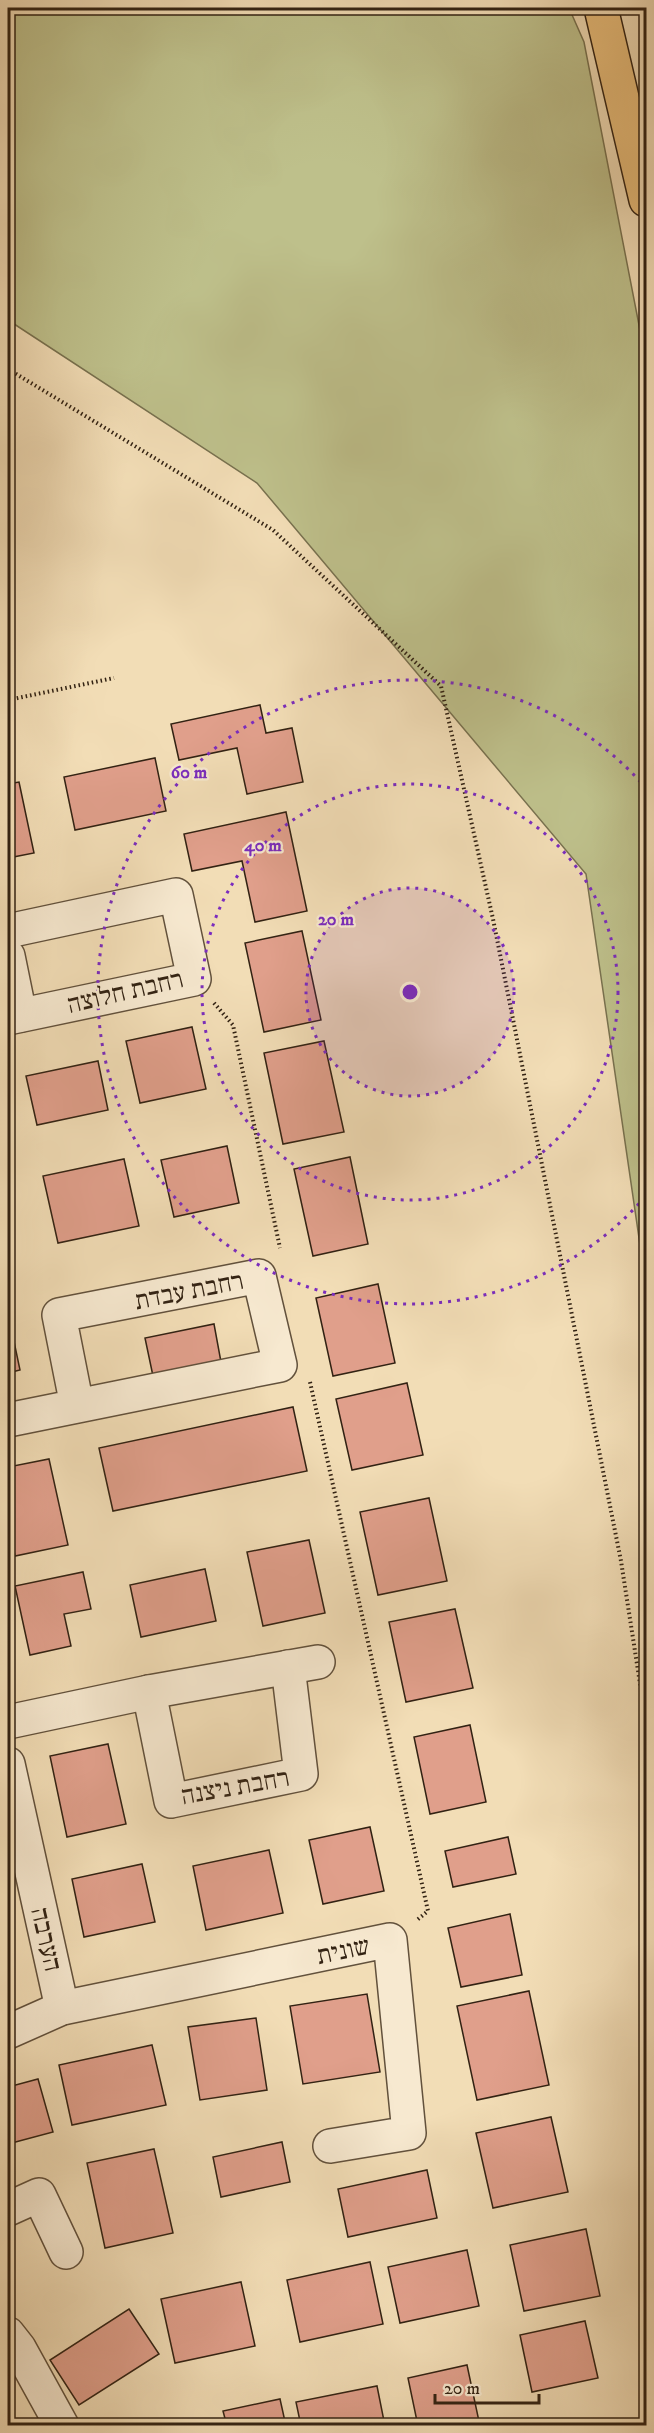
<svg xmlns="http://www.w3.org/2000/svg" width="654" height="2433" viewBox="0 0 654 2433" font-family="'IM FELL DW Pica','Frank Ruhl Libre',serif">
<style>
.green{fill:#bec08b;stroke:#78714f;stroke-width:1.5}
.building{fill:#e09f8b;stroke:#322213;stroke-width:1.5}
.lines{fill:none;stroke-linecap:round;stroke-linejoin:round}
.street-casing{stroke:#62513c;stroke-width:36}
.highway-casing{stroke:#322213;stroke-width:36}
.path{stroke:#322213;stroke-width:4;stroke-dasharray:1.5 3;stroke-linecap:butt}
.street{stroke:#f7e9d0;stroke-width:33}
.highway{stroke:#e9be7b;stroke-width:33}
.ring{fill:none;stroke:#7b2cbf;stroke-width:3;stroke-dasharray:3 6}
.labels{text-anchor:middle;stroke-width:4.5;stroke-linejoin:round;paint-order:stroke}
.street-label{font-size:26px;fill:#322213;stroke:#f7e9d0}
.centre{fill:#7b2cbf;stroke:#f7e9d0;stroke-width:3}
.ring-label{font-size:18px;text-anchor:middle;font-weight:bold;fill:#7b2cbf;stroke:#f7e9d0;stroke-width:4.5;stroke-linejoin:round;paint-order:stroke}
</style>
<rect width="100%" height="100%" fill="#f2ddb6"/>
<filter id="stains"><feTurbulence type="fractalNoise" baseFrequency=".00333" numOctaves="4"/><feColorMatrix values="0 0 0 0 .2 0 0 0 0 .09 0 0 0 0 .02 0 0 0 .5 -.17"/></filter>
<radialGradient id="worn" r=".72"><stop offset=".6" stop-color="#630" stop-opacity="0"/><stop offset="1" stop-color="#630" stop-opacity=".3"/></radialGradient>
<path class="green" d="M 8,8 L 569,8 L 584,42 L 646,361 L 646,1286 L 586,874 L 257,483 L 8,320 Z"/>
<g class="building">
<path d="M 260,705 L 266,733 L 292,728 L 303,782 L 247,794 L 237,748 L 179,760 L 171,724 Z"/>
<path d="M 155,758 L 166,811 L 75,830 L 64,777 Z"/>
<path d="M 19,782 L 34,853 L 8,858 L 8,784 Z"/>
<path d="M 286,812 L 307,911 L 255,922 L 242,861 L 192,871 L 184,834 Z"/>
<path d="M 302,931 L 321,1020 L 264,1032 L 245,943 Z"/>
<path d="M 192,1027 L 206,1089 L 140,1103 L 126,1041 Z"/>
<path d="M 324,1041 L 344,1132 L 283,1144 L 264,1053 Z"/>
<path d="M 98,1061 L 108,1110 L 37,1125 L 26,1076 Z"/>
<path d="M 227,1146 L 239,1203 L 174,1217 L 161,1160 Z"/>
<path d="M 350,1157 L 368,1244 L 313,1256 L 294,1169 Z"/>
<path d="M 124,1159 L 139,1226 L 58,1243 L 43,1176 Z"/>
<path d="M 378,1284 L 395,1363 L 333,1376 L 316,1298 Z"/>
<path d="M 8,1313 L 20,1370 L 8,1373 Z"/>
<path d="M 214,1324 L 221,1362 L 153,1376 L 145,1338 Z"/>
<path d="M 407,1383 L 423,1455 L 352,1470 L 336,1399 Z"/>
<path d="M 293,1407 L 307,1471 L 113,1511 L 99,1448 Z"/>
<path d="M 49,1459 L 68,1545 L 15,1556 L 8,1522 L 8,1467 Z"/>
<path d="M 429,1498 L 447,1581 L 378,1595 L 360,1512 Z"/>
<path d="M 309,1540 L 325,1613 L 263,1626 L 247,1552 Z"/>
<path d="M 205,1569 L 216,1621 L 141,1637 L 130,1585 Z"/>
<path d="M 83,1572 L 91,1609 L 64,1614 L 71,1646 L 30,1655 L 15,1586 Z"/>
<path d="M 455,1609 L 473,1688 L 406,1702 L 389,1622 Z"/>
<path d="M 470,1725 L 486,1802 L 430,1814 L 414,1737 Z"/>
<path d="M 108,1744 L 126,1824 L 67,1837 L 50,1756 Z"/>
<path d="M 370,1827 L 384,1891 L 323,1904 L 309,1840 Z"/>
<path d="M 508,1837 L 516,1874 L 453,1887 L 445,1851 Z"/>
<path d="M 269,1850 L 283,1913 L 206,1930 L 193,1866 Z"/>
<path d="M 142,1864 L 155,1922 L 84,1937 L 72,1879 Z"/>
<path d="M 510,1914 L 522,1975 L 461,1987 L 448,1928 Z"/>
<path d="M 529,1991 L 549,2085 L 477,2100 L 457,2006 Z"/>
<path d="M 367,1994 L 380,2072 L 303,2084 L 290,2006 Z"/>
<path d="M 256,2018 L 267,2090 L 200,2100 L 188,2027 Z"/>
<path d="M 152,2045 L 166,2105 L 72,2125 L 59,2065 Z"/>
<path d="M 38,2079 L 53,2132 L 8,2144 L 8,2087 Z"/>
<path d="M 551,2117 L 568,2192 L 493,2208 L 476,2133 Z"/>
<path d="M 282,2142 L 290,2182 L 221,2197 L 213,2157 Z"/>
<path d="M 154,2149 L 173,2233 L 105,2248 L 87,2163 Z"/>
<path d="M 427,2170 L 437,2218 L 348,2237 L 338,2189 Z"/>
<path d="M 586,2229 L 600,2296 L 524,2311 L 510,2245 Z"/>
<path d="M 467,2250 L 479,2306 L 400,2323 L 388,2267 Z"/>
<path d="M 370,2262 L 383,2324 L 300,2342 L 287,2280 Z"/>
<path d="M 241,2282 L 255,2346 L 175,2363 L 161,2299 Z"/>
<path d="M 129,2309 L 159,2354 L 79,2405 L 50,2360 Z"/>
<path d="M 585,2321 L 598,2378 L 532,2392 L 520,2335 Z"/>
<path d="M 467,2365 L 480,2426 L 418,2426 L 408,2378 Z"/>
<path d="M 377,2386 L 385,2426 L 301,2426 L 296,2402 Z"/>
<path d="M 280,2399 L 286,2426 L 227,2426 L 223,2411 Z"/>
</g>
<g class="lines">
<g class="street-casing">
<g id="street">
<path d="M 8,931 L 176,895 L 194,979 L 8,1018"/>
<path d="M 8,956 L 20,1015"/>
<path d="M 8,1420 L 280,1365 L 259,1276 L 59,1315 L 77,1406"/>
<path d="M 149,1692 L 171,1801 L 301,1774 L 288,1667"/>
<path d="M 8,1722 L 149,1692 L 318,1662"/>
<path d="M 8,1764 L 62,2008"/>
<path d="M 8,2032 L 62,2008 L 390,1940 L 409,2133 L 330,2146"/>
<path d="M 8,2209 L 39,2195 L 66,2252"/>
<path d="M 8,2334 L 19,2348 L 62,2426"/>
</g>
</g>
<g class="highway-casing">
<path id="highway" d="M 601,8 L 646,200"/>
</g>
<g class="path">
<path d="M 8,369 L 273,530 L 441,686 L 493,919 L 621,1561 L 646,1722"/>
<path d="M 8,700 L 114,678"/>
<path d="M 214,1003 L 233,1025 L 280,1248"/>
<path d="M 310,1382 L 428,1911 L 417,1920"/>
</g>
<use href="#street" class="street"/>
<use href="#highway" class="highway"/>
</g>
<circle cx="410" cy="992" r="104" fill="#7b2cbf" fill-opacity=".12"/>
<g class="ring">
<circle cx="410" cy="992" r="104"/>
<circle cx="410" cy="992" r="208"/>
<path d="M645 1197A312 312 0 1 1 645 787"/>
</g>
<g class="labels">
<g class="street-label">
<text transform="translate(125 991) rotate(-13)" y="9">רחבת חלוצה</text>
<text transform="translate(189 1290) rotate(-11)" y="9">רחבת עבדת</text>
<text transform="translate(235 1786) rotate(-10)" y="9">רחבת ניצנה</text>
<text transform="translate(47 1939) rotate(77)" y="9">הערבה</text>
<text transform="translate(343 1950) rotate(-12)" y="9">שונית</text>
</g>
</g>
<circle cx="410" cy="992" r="9" class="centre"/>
<g class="ring-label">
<text x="189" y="778">60 m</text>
<text x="263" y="851">40 m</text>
<text x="336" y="925">20 m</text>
</g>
<rect width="654" height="2433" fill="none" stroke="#f2ddb6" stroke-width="30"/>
<rect x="9" y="9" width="636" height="2415" fill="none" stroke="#322213" stroke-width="3"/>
<rect x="15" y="15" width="624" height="2403" fill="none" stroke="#322213" stroke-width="1.5"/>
<path d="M435 2394v9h104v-9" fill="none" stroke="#322213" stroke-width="3"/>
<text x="444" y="2394" font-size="18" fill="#322213" stroke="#f7e9d0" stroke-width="4.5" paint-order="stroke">20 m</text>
<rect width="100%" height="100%" filter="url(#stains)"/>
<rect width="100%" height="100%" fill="url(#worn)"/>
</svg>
